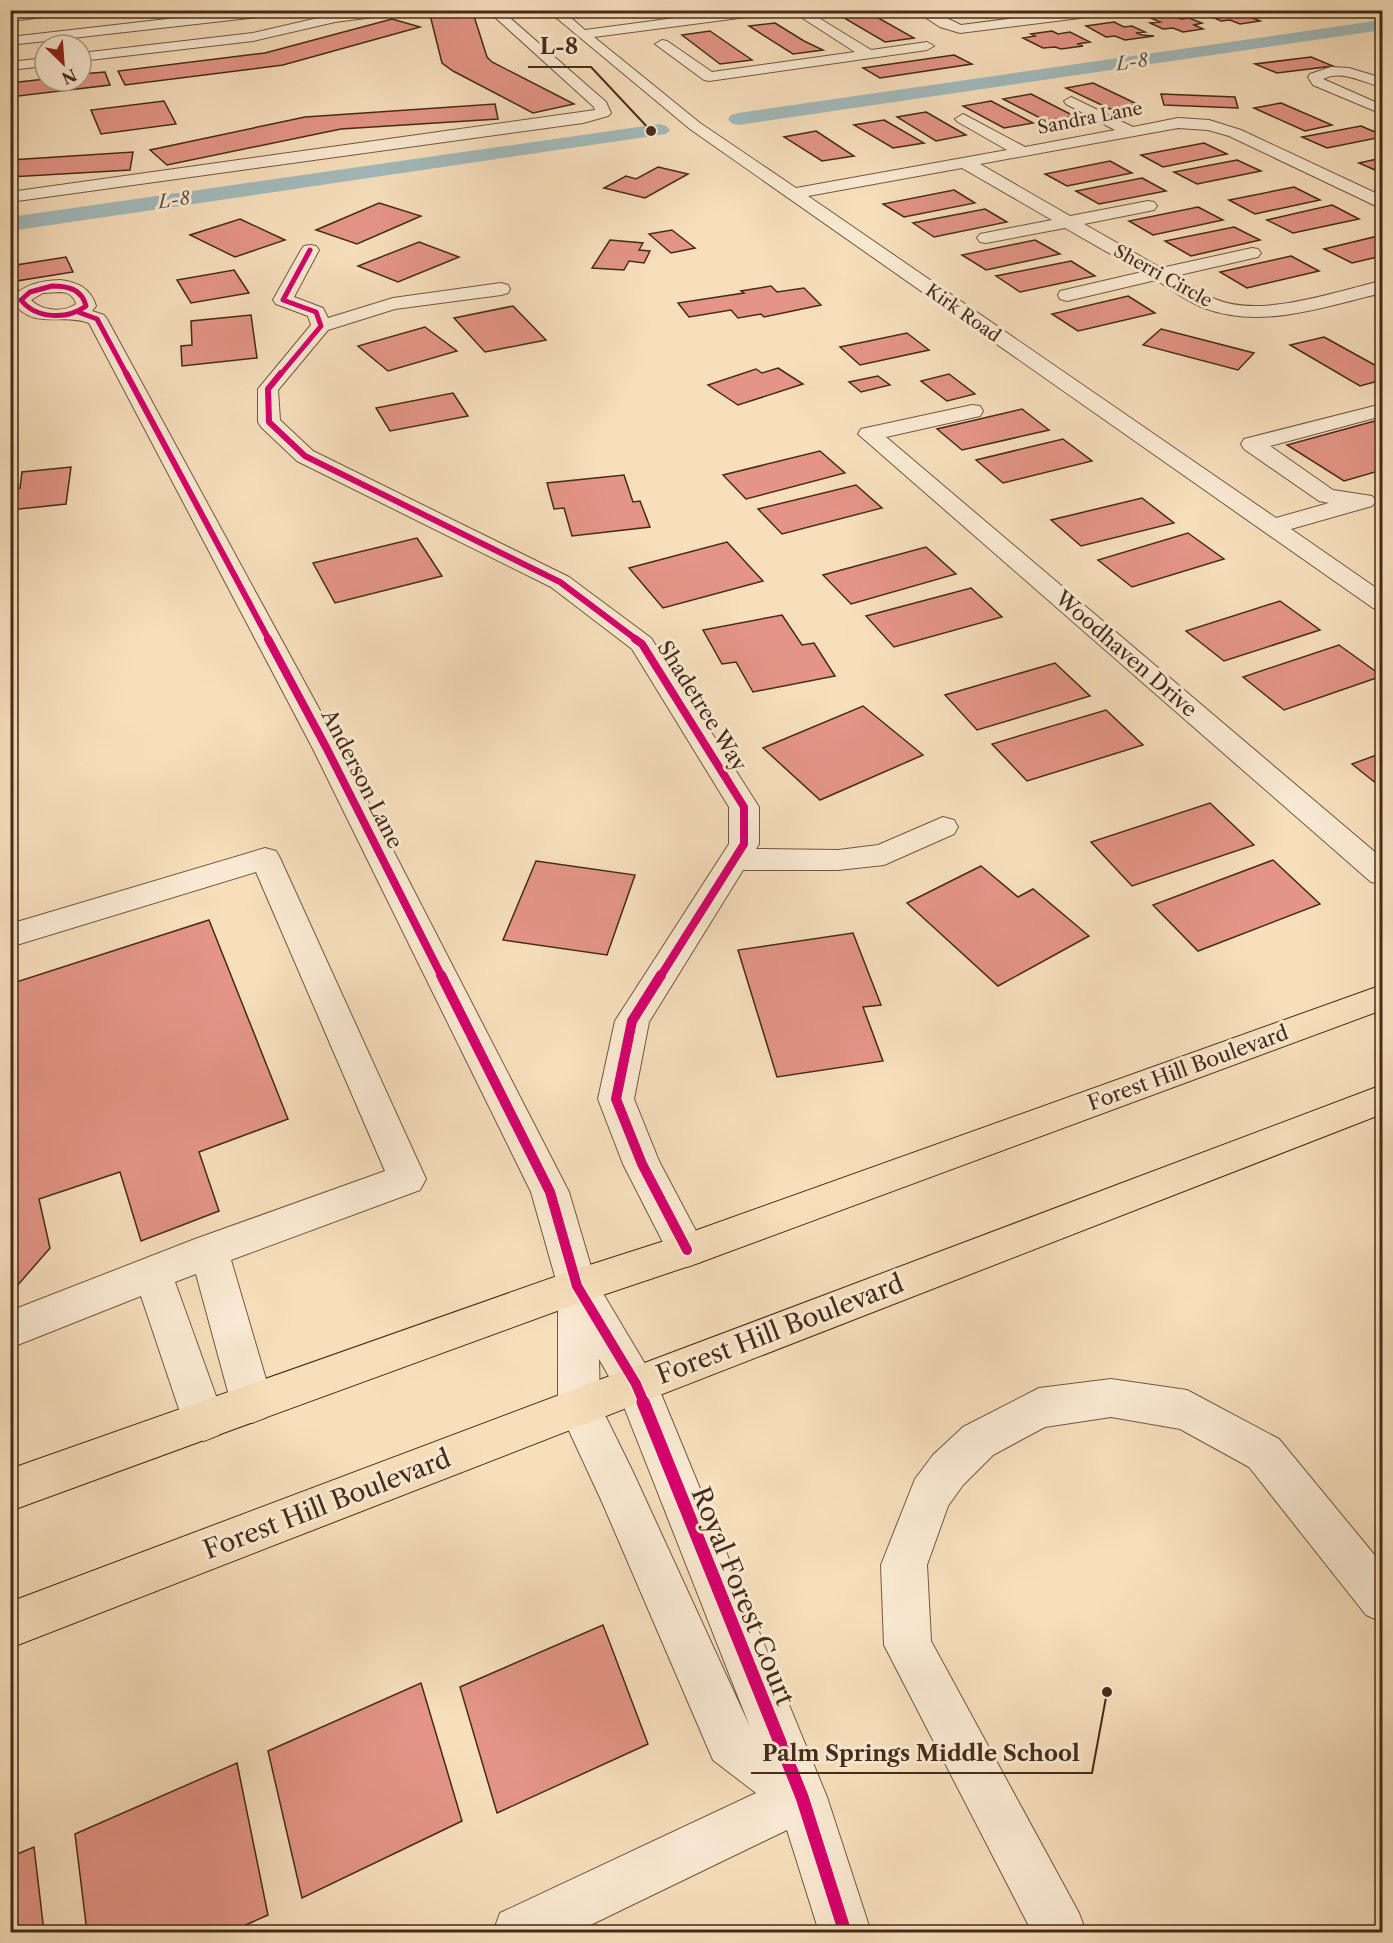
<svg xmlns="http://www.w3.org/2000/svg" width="1393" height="1943" viewBox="0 0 1393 1943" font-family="'Libre Caslon Text',serif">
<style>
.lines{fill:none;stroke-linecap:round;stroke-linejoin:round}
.canal{fill:#a2babc;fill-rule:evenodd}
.building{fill:#e49587;stroke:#452b1a;stroke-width:1.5}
.minor-casing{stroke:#725842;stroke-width:2}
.major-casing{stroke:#452b1a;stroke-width:2}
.minor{fill:#faead3;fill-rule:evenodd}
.major{fill:#f7dfbc;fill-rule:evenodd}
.cycleway-far4-casing{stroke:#faead3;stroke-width:8}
.cycleway-far3-casing{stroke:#faead3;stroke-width:9}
.cycleway-far2-casing{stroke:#faead3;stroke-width:11}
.cycleway-far1-casing{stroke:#faead3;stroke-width:14}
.cycleway-casing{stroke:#faead3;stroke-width:16}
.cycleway-far4{stroke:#d6006c;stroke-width:5}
.cycleway-far3{stroke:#d6006c;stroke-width:6}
.cycleway-far2{stroke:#d6006c;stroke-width:8}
.cycleway-far1{stroke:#d6006c;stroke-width:10}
.cycleway{stroke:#d6006c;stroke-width:13}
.labels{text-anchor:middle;stroke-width:6;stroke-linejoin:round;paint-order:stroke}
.far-water-label{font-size:18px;font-style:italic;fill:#5c4f42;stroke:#faead3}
.far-street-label{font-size:18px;fill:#452b1a;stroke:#faead3}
.street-label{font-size:21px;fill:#452b1a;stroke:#faead3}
.near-street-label{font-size:26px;fill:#452b1a;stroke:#faead3}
.leader{fill:none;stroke:#452b1a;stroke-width:2}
.callout-dot{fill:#452b1a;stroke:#faead3;stroke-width:2}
.callout-label{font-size:22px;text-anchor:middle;font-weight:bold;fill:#452b1a;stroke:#faead3;stroke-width:6;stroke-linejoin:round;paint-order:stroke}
</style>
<rect width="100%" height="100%" fill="#f7dfbc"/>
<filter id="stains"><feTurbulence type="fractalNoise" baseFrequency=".00333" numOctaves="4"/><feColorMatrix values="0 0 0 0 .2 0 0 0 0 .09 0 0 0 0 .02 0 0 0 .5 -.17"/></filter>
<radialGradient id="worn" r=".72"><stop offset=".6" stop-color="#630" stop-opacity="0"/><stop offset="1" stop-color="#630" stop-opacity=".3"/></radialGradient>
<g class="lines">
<g class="canal">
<path d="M 1382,20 L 1382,30 L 738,125 L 731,123 L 728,119 L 731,115 L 738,113 Z"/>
<path d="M 659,124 L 666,126 L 670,130 L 666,134 L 10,231 L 10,217 Z"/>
</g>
</g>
<g class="building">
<path d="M 955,10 L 1014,10 L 1015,11 L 1002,13 L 1007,15 L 987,18 L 981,16 L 969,17 Z"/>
<path d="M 1246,10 L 1258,16 L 1250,17 L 1260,21 L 1240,24 L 1230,20 L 1221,21 L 1199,11 Z"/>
<path d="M 866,11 L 914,38 L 885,42 L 839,15 Z"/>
<path d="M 473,13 L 487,57 L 492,62 L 574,104 L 533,113 L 453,71 L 442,63 L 430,15 Z"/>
<path d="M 1171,15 L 1181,19 L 1189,18 L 1202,23 L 1194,25 L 1203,29 L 1183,32 L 1173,28 L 1163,29 L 1150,23 L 1160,22 L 1151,18 Z"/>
<path d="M 392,19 L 420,27 L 283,65 L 125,85 L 118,71 L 265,53 Z"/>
<path d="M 1114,22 L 1124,27 L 1132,26 L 1145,32 L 1136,33 L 1142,35 L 1154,36 L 1125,40 L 1115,36 L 1106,37 L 1086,26 Z"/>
<path d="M 775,23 L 804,41 L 823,50 L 793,54 L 749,26 Z"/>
<path d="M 710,31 L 752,60 L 720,64 L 682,35 Z"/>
<path d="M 1052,31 L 1058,34 L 1070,32 L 1090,42 L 1077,44 L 1083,46 L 1061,49 L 1055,47 L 1043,48 L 1023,38 L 1035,36 L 1031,34 Z"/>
<path d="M 954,55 L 972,64 L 880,78 L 863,68 Z"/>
<path d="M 1311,57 L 1333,66 L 1277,73 L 1255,64 Z"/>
<path d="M 105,72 L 110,85 L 10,97 L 10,83 L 45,79 L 45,81 L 81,81 L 81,74 Z"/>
<path d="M 1093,83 L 1137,104 L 1110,109 L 1066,88 Z"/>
<path d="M 1031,94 L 1074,116 L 1046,121 L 1003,99 Z"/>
<path d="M 1161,94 L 1235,97 L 1238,108 L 1164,105 Z"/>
<path d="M 164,101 L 176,124 L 101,134 L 91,110 Z"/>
<path d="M 991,101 L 1033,123 L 1004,128 L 963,106 Z"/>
<path d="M 1281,103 L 1332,125 L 1305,131 L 1254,108 Z"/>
<path d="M 495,104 L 498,119 L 341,129 L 167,165 L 150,150 L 305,117 Z"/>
<path d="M 926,112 L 966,135 L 936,141 L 897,117 Z"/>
<path d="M 884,120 L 924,143 L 893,148 L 854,125 Z"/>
<path d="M 1361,126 L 1382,135 L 1382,137 L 1327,148 L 1302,137 Z"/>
<path d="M 816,131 L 854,156 L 822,161 L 784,137 Z"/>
<path d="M 1204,143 L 1227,154 L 1163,167 L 1141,155 Z"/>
<path d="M 133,152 L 130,170 L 10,177 L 10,160 Z"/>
<path d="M 1382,158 L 1382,173 L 1359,163 Z"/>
<path d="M 1237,160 L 1261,171 L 1197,184 L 1174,172 Z"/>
<path d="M 1110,161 L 1132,173 L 1067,186 L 1045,174 Z"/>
<path d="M 658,167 L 688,174 L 645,198 L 604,188 L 626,176 L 636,179 Z"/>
<path d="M 1142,178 L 1166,191 L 1099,204 L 1076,191 Z"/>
<path d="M 1294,187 L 1320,200 L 1255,214 L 1229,200 Z"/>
<path d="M 954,190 L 975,203 L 904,217 L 883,204 Z"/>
<path d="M 379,203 L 421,216 L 357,244 L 316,230 Z"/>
<path d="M 1332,205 L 1359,219 L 1293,233 L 1267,220 Z"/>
<path d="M 1198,207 L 1223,220 L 1153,235 L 1129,221 Z"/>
<path d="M 985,209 L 1007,222 L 934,237 L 913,223 Z"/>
<path d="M 240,219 L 285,240 L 235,257 L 190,235 Z"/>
<path d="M 1234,227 L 1260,240 L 1191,256 L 1165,241 Z"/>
<path d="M 672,230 L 695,248 L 671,253 L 649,234 Z"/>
<path d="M 1382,235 L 1382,256 L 1352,263 L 1324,249 Z"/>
<path d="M 610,240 L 643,243 L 639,250 L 650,251 L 644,263 L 629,261 L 624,270 L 592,268 Z"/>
<path d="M 1035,240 L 1060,254 L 986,270 L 962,255 Z"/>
<path d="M 419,242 L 459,257 L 398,282 L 358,266 Z"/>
<path d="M 1291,256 L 1319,271 L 1247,288 L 1220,272 Z"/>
<path d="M 66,257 L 73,272 L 10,282 L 10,266 Z"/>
<path d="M 1071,261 L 1095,276 L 1020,292 L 996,276 Z"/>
<path d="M 234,270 L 249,293 L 191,303 L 177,280 Z"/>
<path d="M 771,286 L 777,292 L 804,288 L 821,305 L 764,317 L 761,314 L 738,318 L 731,310 L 689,317 L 678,303 L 744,293 L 741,291 Z"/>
<path d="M 1128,296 L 1155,313 L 1078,331 L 1052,314 Z"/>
<path d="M 513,306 L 546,340 L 485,352 L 454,318 Z"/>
<path d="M 251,315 L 257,358 L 182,366 L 181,346 L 192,345 L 191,321 Z"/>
<path d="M 425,327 L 457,351 L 388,371 L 358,346 Z"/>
<path d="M 1161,329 L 1254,353 L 1238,370 L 1143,345 Z"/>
<path d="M 907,333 L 929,350 L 860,365 L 840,347 Z"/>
<path d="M 1324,337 L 1382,369 L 1382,380 L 1360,386 L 1290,345 Z"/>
<path d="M 778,368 L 803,384 L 738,405 L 708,385 L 756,369 L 762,373 Z"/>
<path d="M 949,374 L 975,394 L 947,401 L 921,381 Z"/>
<path d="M 878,376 L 890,385 L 861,392 L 849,382 Z"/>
<path d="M 453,393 L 468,416 L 390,431 L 376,408 Z"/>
<path d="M 1022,409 L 1049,430 L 962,450 L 937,429 Z"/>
<path d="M 1382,419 L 1382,470 L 1344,481 L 1287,445 Z"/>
<path d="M 1063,439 L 1092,461 L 1003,483 L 976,460 Z"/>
<path d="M 820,451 L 845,473 L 746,499 L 723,475 Z"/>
<path d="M 71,467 L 66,504 L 10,510 L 10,489 L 20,488 L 22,472 Z"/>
<path d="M 624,475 L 633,502 L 640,501 L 650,527 L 572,536 L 564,508 L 554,509 L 547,483 Z"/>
<path d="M 856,485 L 882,508 L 782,534 L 758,509 Z"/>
<path d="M 1142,498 L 1174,523 L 1081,546 L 1051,520 Z"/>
<path d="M 1188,533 L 1224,559 L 1132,587 L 1098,560 Z"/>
<path d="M 417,538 L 442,576 L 335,603 L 313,563 Z"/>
<path d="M 727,542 L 763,581 L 663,608 L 629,568 Z"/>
<path d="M 926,547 L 956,574 L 851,604 L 823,575 Z"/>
<path d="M 971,588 L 1002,617 L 894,647 L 866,616 Z"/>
<path d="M 1280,601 L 1320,630 L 1224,661 L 1186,631 Z"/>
<path d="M 782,615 L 802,645 L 814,643 L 835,676 L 753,692 L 736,662 L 722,664 L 703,630 Z"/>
<path d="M 1339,645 L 1382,676 L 1284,710 L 1243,677 Z"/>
<path d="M 1055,663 L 1090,696 L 977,730 L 945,695 Z"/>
<path d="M 863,706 L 923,755 L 820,800 L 763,748 Z"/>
<path d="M 1106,710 L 1143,745 L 1027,781 L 992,744 Z"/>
<path d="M 1382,753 L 1382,788 L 1352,764 Z"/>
<path d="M 1210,803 L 1254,845 L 1132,886 L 1091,842 Z"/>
<path d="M 1273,860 L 1320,904 L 1198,951 L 1153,905 Z"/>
<path d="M 536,861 L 635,875 L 607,955 L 503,940 Z"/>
<path d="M 981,866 L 1018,897 L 1033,889 L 1089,936 L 998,986 L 907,903 Z"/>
<path d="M 209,920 L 288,1119 L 199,1152 L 219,1211 L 141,1241 L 120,1172 L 39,1199 L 50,1248 L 17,1286 L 10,1289 L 10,984 Z"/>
<path d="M 853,933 L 881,1005 L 863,1007 L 883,1061 L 777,1077 L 738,950 Z"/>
<path d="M 603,1625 L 648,1744 L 497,1813 L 460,1687 Z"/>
<path d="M 421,1683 L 462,1821 L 302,1898 L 268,1751 Z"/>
<path d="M 237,1763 L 268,1915 L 230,1932 L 87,1932 L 75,1834 Z"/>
<path d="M 34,1847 L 44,1932 L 10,1932 L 10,1857 Z"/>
</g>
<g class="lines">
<g class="minor-casing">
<g id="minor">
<path d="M 32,10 L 76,10 L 70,14 L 10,21 L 10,13 Z"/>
<path d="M 246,10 L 275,12 L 268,16 L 10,45 L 10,37 Z"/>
<path d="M 363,10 L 403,10 L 397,14 L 335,22 L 253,41 L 81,61 L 81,53 L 253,33 L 335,14 Z"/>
<path d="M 487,10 L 501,10 L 606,102 L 611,113 L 608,116 L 583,123 L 10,202 L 10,192 L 595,110 L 594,107 Z"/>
<path d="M 547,10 L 562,10 L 585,30 L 735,10 L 776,10 L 770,14 L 594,37 L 700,123 L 796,188 L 1007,150 L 958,122 L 955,119 L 963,114 L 1025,147 L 1115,130 L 1066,104 L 1064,101 L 1071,97 L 1133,127 L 1178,118 L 1209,120 L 1241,130 L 1382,196 L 1382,207 L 1376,206 L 1229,136 L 1208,130 L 1178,128 L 980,164 L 1070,216 L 1148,201 L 1154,202 L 1157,206 L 1154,210 L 1084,224 L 1161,268 L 1252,248 L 1258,249 L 1261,253 L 1258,257 L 1175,276 C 1188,283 1201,293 1215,299 C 1262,319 1335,291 1382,281 L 1382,293 C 1326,306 1262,330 1204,308 C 1187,302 1171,289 1156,280 L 1067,301 L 1060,299 L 1058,295 L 1060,291 L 1142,272 L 1065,228 L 986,243 L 980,242 L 977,238 L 980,234 L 1052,220 L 962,168 L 808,196 L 1276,518 L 1329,503 L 1319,501 L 1244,449 L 1241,444 L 1244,439 L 1382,404 L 1382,416 L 1270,446 L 1333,490 L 1372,496 L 1376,501 L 1372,506 L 1291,529 L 1382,592 L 1382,610 L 1373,608 L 690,129 Z"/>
<path d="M 790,10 L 806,10 L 871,50 L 927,42 L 934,46 L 927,50 L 709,81 L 704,80 L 655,44 L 662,40 L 667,41 L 712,72 L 855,52 Z"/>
<path d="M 914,10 L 930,10 L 961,25 L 1077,10 L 1118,10 L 1112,14 L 960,33 L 940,27 Z"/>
<path d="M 45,58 L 45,66 L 10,70 L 10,62 Z"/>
<path d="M 1331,67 L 1349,68 L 1382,78 L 1382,87 C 1363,83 1343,69 1323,79 L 1382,105 L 1382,114 L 1313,85 L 1308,77 L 1310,74 Z"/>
<path d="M 310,245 L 316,246 L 319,250 L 294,297 L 323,308 L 328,318 L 393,298 L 501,283 L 508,285 L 510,289 L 508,293 L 501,295 L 395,309 L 328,330 L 278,390 L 280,420 L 313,451 L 569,577 L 651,638 L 759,807 L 759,844 L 756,849 L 838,850 L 878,845 L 943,817 L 954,820 L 958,827 L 954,834 L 884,865 L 838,870 L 743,870 L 649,1022 L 634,1099 L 659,1161 L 706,1250 L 701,1262 L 687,1267 L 673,1262 L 623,1164 L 598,1099 L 615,1021 L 729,844 L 729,807 L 632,649 L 551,587 L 297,461 L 261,427 L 258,422 L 258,389 L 311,325 L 308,316 L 276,304 L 273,300 L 301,250 L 304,246 Z"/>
<path d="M 60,280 C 77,282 91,288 96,306 L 92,311 L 104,315 L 107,319 L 341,749 L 569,1192 L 595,1280 L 657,1384 L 827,1797 L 871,1932 L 819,1932 L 787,1830 L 576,1932 L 493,1932 L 500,1913 L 756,1793 L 713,1760 L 602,1502 L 558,1407 L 558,1287 L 531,1192 L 313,749 L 89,323 C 60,312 34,332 11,300 C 22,284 41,281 60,280 ZM 60,292 C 68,292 74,296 76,304 C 63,313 42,311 31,300 L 43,293 ZM 599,1359 L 619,1394 L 750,1727 L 633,1472 L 600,1405 Z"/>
<path d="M 972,405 L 980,406 L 983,411 L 980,416 L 886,437 L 1382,858 L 1382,884 L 1371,882 L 858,434 L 861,429 Z"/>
<path d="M 265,848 L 276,851 L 280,858 L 426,1179 L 420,1190 L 231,1260 L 273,1403 L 267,1417 L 252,1423 L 237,1417 L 231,1403 L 196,1274 L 175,1282 L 225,1421 L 219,1435 L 204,1441 L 189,1435 L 183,1421 L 141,1296 L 10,1348 L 10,1311 L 195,1239 L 385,1171 L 256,872 L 10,947 L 10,924 Z"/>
<path d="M 1111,1379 L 1187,1390 L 1279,1439 L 1382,1564 L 1382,1622 L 1366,1615 L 1249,1467 L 1180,1429 L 1111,1417 L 1045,1427 L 993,1455 L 963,1485 L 948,1506 L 927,1565 L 931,1641 L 1079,1913 L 1086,1932 L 1032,1932 L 884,1645 L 881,1565 L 915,1479 L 933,1455 L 963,1427 L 1039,1388 Z"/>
</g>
</g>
<g class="major-casing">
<g id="major">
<path d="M 1382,985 L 1382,1010 L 701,1262 L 579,1303 L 10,1511 L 10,1469 L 577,1269 L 686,1234 Z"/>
<path d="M 1382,1085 L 1382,1114 L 10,1648 L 10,1602 Z"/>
</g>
</g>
<use href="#minor" class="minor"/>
<use href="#major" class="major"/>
<g class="cycleway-far4-casing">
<g id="cycleway-far4">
<path d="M 52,286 C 68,286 82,289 86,306 C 67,320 36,319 21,300 L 30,292 Z"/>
<path d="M 78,312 L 97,319 L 127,375"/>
<path d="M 280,375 L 321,326 L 316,312 L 283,300 L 310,250"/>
</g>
</g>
<g class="cycleway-far3-casing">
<g id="cycleway-far3">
<path d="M 126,373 L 269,640"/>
<path d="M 281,373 L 268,389 L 269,422 L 305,456 L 560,582 L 637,640"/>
</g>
</g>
<g class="cycleway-far2-casing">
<g id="cycleway-far2">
<path d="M 268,639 L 327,749 L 442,977"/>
<path d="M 635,639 L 642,644 L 744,807 L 744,844 L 660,977"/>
</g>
</g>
<g class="cycleway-far1-casing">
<g id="cycleway-far1">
<path d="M 441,975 L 550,1192 L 577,1286 L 636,1384 L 644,1403"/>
<path d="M 661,975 L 632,1021 L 616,1099 L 642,1164 L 687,1250"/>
</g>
</g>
<g class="cycleway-casing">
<path id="cycleway" d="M 643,1402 L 802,1797 L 845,1932"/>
</g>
<use href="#cycleway-far4" class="cycleway-far4"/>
<use href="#cycleway-far3" class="cycleway-far3"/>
<use href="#cycleway-far2" class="cycleway-far2"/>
<use href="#cycleway-far1" class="cycleway-far1"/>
<use href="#cycleway" class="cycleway"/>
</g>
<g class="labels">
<g class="far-water-label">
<text transform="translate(1132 62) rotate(-8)" y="6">L-8</text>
<text transform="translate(174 200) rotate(-8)" y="6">L-8</text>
</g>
<g class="far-street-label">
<text transform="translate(1090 118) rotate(-11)" y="6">Sandra Lane</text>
<text transform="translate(1163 276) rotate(29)" y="6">Sherri Circle</text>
<text transform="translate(963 313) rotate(35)" y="6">Kirk Road</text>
</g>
<g class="street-label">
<text transform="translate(1126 654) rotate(41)" y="7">Woodhaven Drive</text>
<text transform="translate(702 706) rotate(58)" y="7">Shadetree Way</text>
<text transform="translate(362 779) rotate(63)" y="7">Anderson Lane</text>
<text transform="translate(1188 1068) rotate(-20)" y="7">Forest Hill Boulevard</text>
</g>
<g class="near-street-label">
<text transform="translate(780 1329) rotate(-21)" y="9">Forest Hill Boulevard</text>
<text transform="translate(327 1504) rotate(-21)" y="9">Forest Hill Boulevard</text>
<text transform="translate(743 1596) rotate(68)" y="9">Royal Forest Court</text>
</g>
</g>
<path class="leader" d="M651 131L591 67H528M1107 1692L1092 1773H751"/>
<g class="callout-dot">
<circle cx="651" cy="131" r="6"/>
<circle cx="1107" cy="1692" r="6"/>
</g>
<g class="callout-label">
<text x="559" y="54">L-8</text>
<text x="921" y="1761">Palm Springs Middle School</text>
</g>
<rect width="1393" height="1943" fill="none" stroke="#f7dfbc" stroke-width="36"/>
<rect x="12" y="12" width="1369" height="1919" fill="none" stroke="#452b1a" stroke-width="3"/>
<rect x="18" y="18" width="1357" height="1907" fill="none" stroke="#452b1a" stroke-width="1.5"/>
<g transform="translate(63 63) rotate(155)"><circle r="28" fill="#faead3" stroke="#b29e89" stroke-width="1.5"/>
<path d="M0-4.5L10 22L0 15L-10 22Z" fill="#8f2418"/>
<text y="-9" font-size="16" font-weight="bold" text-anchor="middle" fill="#452b1a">N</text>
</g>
<rect width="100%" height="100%" filter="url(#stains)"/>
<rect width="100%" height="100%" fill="url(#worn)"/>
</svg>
